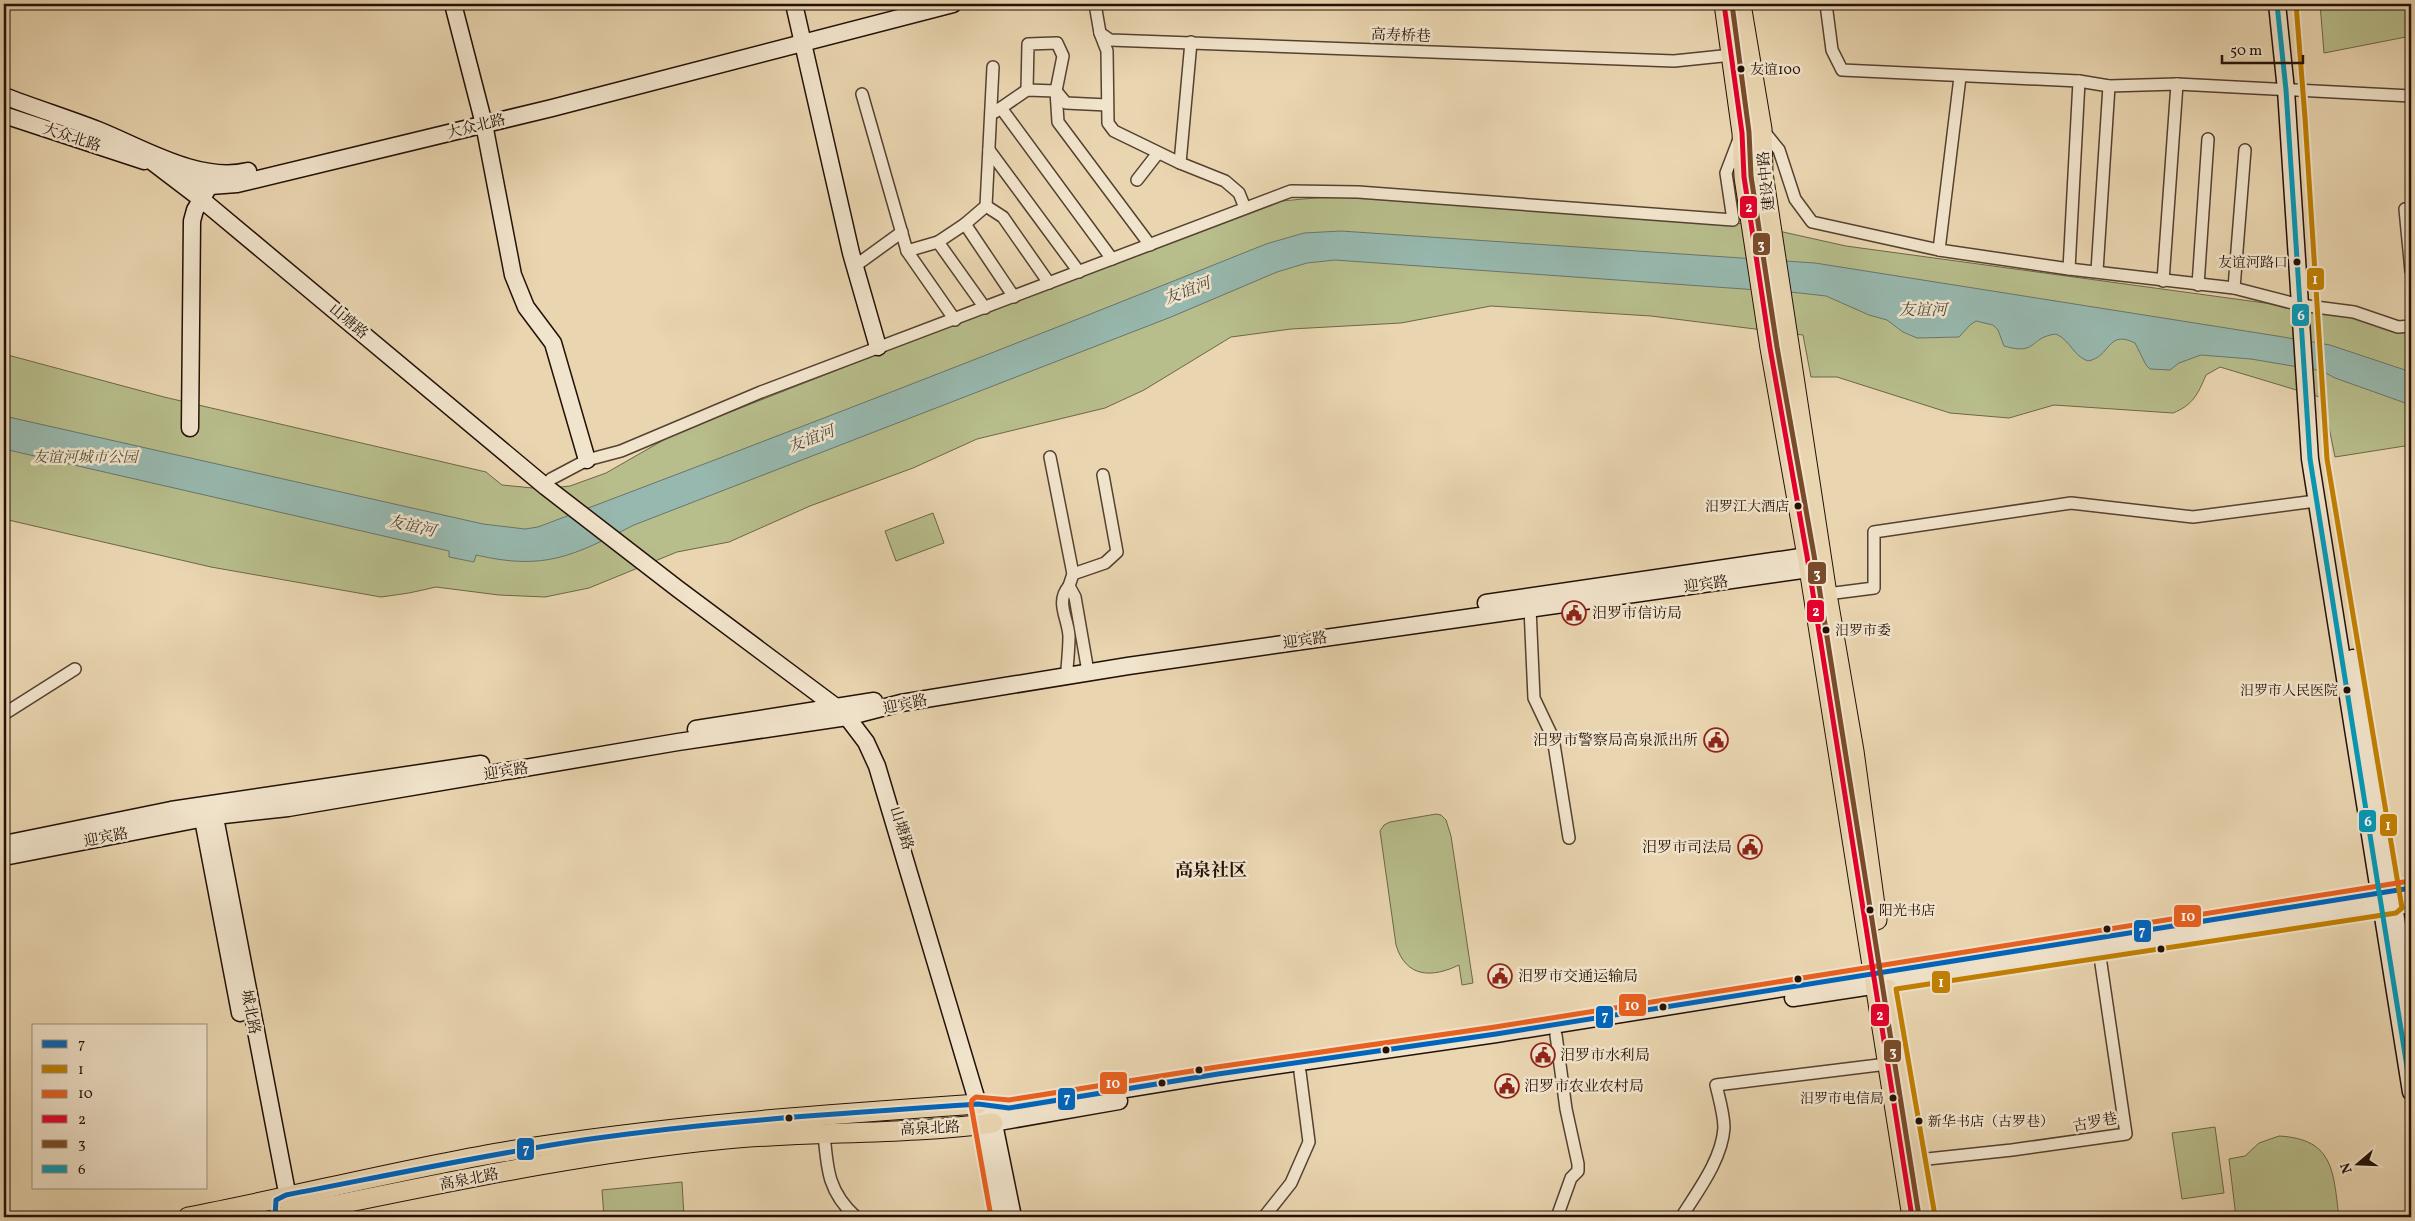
<svg xmlns="http://www.w3.org/2000/svg" width="2415" height="1221" viewBox="0 0 2415 1221" font-family="Vollkorn,'Noto Serif SC',serif">
<style>
.green{fill:#b7bd8b;stroke:#6d6648}
.water{fill:#97b8ae;stroke:#69756b}
.lines{fill:none;stroke-linecap:round;stroke-linejoin:round}
.street-casing{stroke:#544130;stroke-width:14}
.secondary-casing{stroke:#231006;stroke-width:19}
.primary-casing{stroke:#231006;stroke-width:21}
.street{stroke:#f1e4cc;stroke-width:11}
.secondary{stroke:#f1e4cc;stroke-width:16}
.primary{stroke:#e9d5b0;stroke-width:19}
.bus-1-casing{stroke:#f1e4cc;stroke-width:9}
.bus-2-casing{stroke:#f1e4cc;stroke-width:9}
.bus-3-casing{stroke:#f1e4cc;stroke-width:9}
.bus-4-casing{stroke:#f1e4cc;stroke-width:9}
.bus-5-casing{stroke:#f1e4cc;stroke-width:9}
.bus-6-casing{stroke:#f1e4cc;stroke-width:9}
.bus-1{stroke:#0065bd;stroke-width:5}
.bus-2{stroke:#c28002;stroke-width:5}
.bus-3{stroke:#e86121;stroke-width:5}
.bus-4{stroke:#e4002b;stroke-width:5}
.bus-5{stroke:#7a4b2a;stroke-width:5}
.bus-6{stroke:#049aba;stroke-width:5}
.bus-dot{fill:#231006;stroke:#f1e4cc;stroke-width:2}
.labels{text-anchor:middle;stroke-width:5;stroke-linejoin:round;paint-order:stroke}
.bus-label{font-size:14px;fill:#231006;stroke:#f1e4cc;text-anchor:start}
.street-label{font-size:15px;fill:#231006;stroke:#f1e4cc}
.park-label{font-size:15px;font-style:italic;fill:#574d35;stroke:#f1e4cc}
.poi-label{font-size:15px;fill:#231006;stroke:#f1e4cc;text-anchor:start}
.water-label{font-size:16px;font-style:italic;fill:#4c4b41;stroke:#f1e4cc}
.quarter-label{font-size:18px;font-weight:bold;fill:#231006;stroke:#f1e4cc}
.line-badge{stroke:#f1e4cc;stroke-width:2}
.badge-label{font-size:14px;text-anchor:middle;font-weight:bold;fill:#fff}
</style>
<rect width="100%" height="100%" fill="#e9d5b0"/>
<filter id="stains"><feTurbulence type="fractalNoise" baseFrequency=".004" numOctaves="4"/><feColorMatrix values="0 0 0 0 .2 0 0 0 0 .09 0 0 0 0 .02 0 0 0 .5 -.17"/></filter>
<radialGradient id="worn" r=".72"><stop offset=".6" stop-color="#630" stop-opacity="0"/><stop offset="1" stop-color="#630" stop-opacity=".3"/></radialGradient>
<g class="green">
<path d="M 2320,4 L 2411,4 L 2411,36 L 2324,53 Z"/>
<path d="M 1338,196 L 1747,224 L 1846,246 L 2353,315 L 2397,330 L 2411,332 L 2411,445 L 2335,457 L 2323,398 L 2220,367 L 2206,375 C 2198,394 2193,405 2173,413 L 2054,405 L 2009,418 L 1950,413 L 1837,377 L 1811,377 L 1803,335 L 1651,316 L 1491,306 L 1401,323 L 1291,329 L 1231,337 L 1144,390 L 1105,408 L 977,439 L 913,468 L 810,506 L 729,542 L 677,552 L 589,588 L 545,597 L 499,595 L 436,587 L 409,593 L 381,597 L 211,567 L 4,519 L 4,354 L 164,397 L 486,472 L 502,485 L 543,489 L 570,486 L 606,473 L 674,434 L 1172,239 L 1254,209 L 1281,201 Z"/>
<path d="M 933,513 L 944,543 L 896,561 L 885,531 Z"/>
<path d="M 1436,814 L 1441,815 L 1446,820 L 1451,836 L 1473,983 L 1462,985 L 1459,965 C 1432,978 1406,978 1396,945 L 1380,831 L 1384,825 L 1390,822 Z"/>
<path d="M 2215,1127 L 2224,1193 L 2182,1199 L 2172,1133 Z"/>
<path d="M 2279,1136 C 2335,1139 2333,1173 2339,1217 L 2236,1217 L 2229,1159 L 2245,1156 L 2259,1143 Z"/>
<path d="M 682,1182 L 684,1217 L 604,1217 L 602,1190 Z"/>
</g>
<path class="water" d="M 1341,231 L 1815,263 L 2277,336 L 2330,345 L 2411,372 L 2411,405 L 2335,378 L 2322,371 L 2251,359 L 2201,355 L 2179,363 L 2170,370 L 2150,369 L 2146,365 L 2135,343 C 2107,329 2111,357 2088,361 C 2073,356 2071,341 2056,334 C 2029,337 2038,356 2004,346 L 1998,330 L 1993,325 L 1976,321 L 1970,325 L 1959,337 L 1917,338 L 1903,332 L 1887,320 L 1869,315 L 1826,296 L 1800,293 L 1335,260 L 1307,263 L 1277,272 L 1171,317 L 634,525 C 573,556 545,571 476,555 L 474,562 L 449,557 L 449,551 L 4,449 L 4,416 L 483,524 L 525,529 L 538,527 C 782,435 1025,341 1266,244 L 1304,233 Z"/>
<g class="lines">
<g class="street-casing">
<g id="street">
<path d="M 1095,4 L 1100,33 L 1110,40 L 1674,61 L 1732,55"/>
<path d="M 1826,4 L 1832,50 L 1842,70 L 2079,81 L 2109,86 L 2177,84 L 2411,96"/>
<path d="M 1100,33 L 1107,51 L 1108,123 L 1114,131 L 1180,163 L 1225,181 L 1239,193 L 1245,208"/>
<path d="M 993,67 L 986,206 L 965,224 L 1014,297"/>
<path d="M 1027,90 L 1028,44 L 1057,43 L 1063,56 L 1056,91 L 1058,122 L 1150,245"/>
<path d="M 862,94 L 907,251 L 955,320"/>
<path d="M 1001,108 L 1112,259"/>
<path d="M 995,112 L 1027,90 L 1056,91 L 1066,103 L 1107,105"/>
<path d="M 1762,129 L 1779,150 L 1795,199 L 1812,222 L 1939,250 L 2069,269 L 2234,288 L 2300,305 L 2354,312 L 2398,327 L 2411,326"/>
<path d="M 989,150 L 1079,272"/>
<path d="M 1180,163 L 1191,42"/>
<path d="M 1137,180 L 1158,153"/>
<path d="M 986,206 L 1003,217 L 1049,283"/>
<path d="M 2411,210 L 2405,209 L 2411,271"/>
<path d="M 938,242 L 965,224"/>
<path d="M 1939,250 L 1960,77"/>
<path d="M 907,251 L 938,242 L 985,308"/>
<path d="M 855,266 L 902,232"/>
<path d="M 2069,269 L 2079,81"/>
<path d="M 2097,271 L 2109,86"/>
<path d="M 2163,281 L 2177,84"/>
<path d="M 2198,285 L 2208,139"/>
<path d="M 2234,288 L 2245,150"/>
<path d="M 1050,457 L 1073,574"/>
<path d="M 551,479 L 587,460 L 621,451 L 761,392 L 1291,191 L 1358,192 L 1733,220 L 1726,173 L 1739,139"/>
<path d="M 1827,594 L 1874,588 L 1874,532 L 2071,503 L 2193,517 L 2316,501"/>
<path d="M 1530,608 L 1534,698 L 1553,738 L 1569,838"/>
<path d="M 1087,666 L 1075,597 L 1069,586 L 1073,574 L 1105,563 L 1117,552 L 1103,475"/>
<path d="M 1067,669 C 1068,658 1069,647 1069,636 C 1068,618 1055,602 1069,586"/>
<path d="M 4,714 L 75,669"/>
<path d="M 1556,1035 L 1566,1109 L 1578,1164 L 1578,1171 L 1571,1178 L 1557,1217"/>
<path d="M 824,1133 C 827,1169 828,1192 856,1217"/>
<path d="M 1918,1160 L 2012,1150 L 2126,1134 L 2099,950"/>
<path d="M 1264,1217 L 1291,1183 L 1309,1142 L 1300,1072"/>
<path d="M 1685,1217 L 1684,1213 C 1700,1188 1722,1158 1724,1128 C 1724,1114 1719,1098 1716,1085 L 1887,1064"/>
</g>
</g>
<g class="secondary-casing">
<g id="secondary">
<path d="M 453,4 L 484,124 L 513,275 L 526,307 L 553,343 L 587,460"/>
<path d="M 794,4 L 851,253 L 878,347"/>
<path d="M 2277,4 L 2286,90 L 2310,459 L 2411,1092"/>
<path d="M 4,96 C 35,108 67,118 98,130 C 143,148 199,183 248,171"/>
<path d="M 4,115 L 144,161"/>
<path d="M 134,148 L 201,199 L 546,487 L 678,589 L 836,707 L 847,717 L 866,742 L 877,766 L 978,1104 L 999,1217"/>
<path d="M 176,173 L 210,186 L 237,184 L 552,108 L 953,4"/>
<path d="M 190,428 L 192,221 L 195,210 L 207,190"/>
<path d="M 1486,603 L 1807,556"/>
<path d="M 2353,658 L 2392,891 L 2411,1019"/>
<path d="M 696,729 L 874,701"/>
<path d="M 213,807 L 290,1208"/>
<path d="M 201,809 L 240,1013"/>
<path d="M 4,844 L 171,810 L 481,764"/>
<path d="M 4,857 L 215,816 L 288,808 L 678,742 L 847,717 L 901,703 L 1128,666 L 1809,569"/>
<path d="M 1793,998 L 2411,904"/>
<path d="M 978,1104 L 1009,1108 L 1218,1074 L 1496,1034 L 2411,888"/>
<path d="M 992,1114 L 1013,1217"/>
<path d="M 993,1123 L 1119,1101"/>
</g>
</g>
<g class="primary-casing">
<g id="primary">
<path d="M 1724,4 L 1742,133 L 1744,177 L 1770,348 L 1807,556 L 1912,1217"/>
<path d="M 1741,4 L 1762,129 L 1763,173 L 1827,594 L 1854,751 L 1877,920"/>
<path d="M 1888,989 L 1928,1217"/>
<path d="M 188,1217 C 293,1197 397,1170 503,1152 C 660,1126 819,1115 978,1104"/>
<path d="M 281,1217 L 291,1214 C 435,1185 579,1153 726,1139 C 815,1131 905,1135 993,1123"/>
</g>
</g>
<use href="#street" class="street"/>
<use href="#secondary" class="secondary"/>
<use href="#primary" class="primary"/>
<g class="bus-1-casing">
<path id="bus-1" d="M 275,1217 L 276,1200 L 286,1195 C 385,1176 483,1155 583,1140 C 714,1121 846,1113 978,1104 L 1009,1108 L 1218,1074 L 1496,1034 L 2411,888"/>
</g>
<g class="bus-2-casing">
<path id="bus-2" d="M 1935,1216 L 1896,989 L 2396,913 L 2402,908 L 2327,459 L 2305,118 L 2296,4"/>
</g>
<g class="bus-3-casing">
<path id="bus-3" d="M 991,1217 L 971,1105 L 972,1100 L 976,1097 L 1009,1100 L 1217,1067 L 1495,1027 L 2410,881"/>
</g>
<g class="bus-4-casing">
<path id="bus-4" d="M 1724,4 L 1742,133 L 1744,177 L 1770,348 L 1807,556 L 1912,1217"/>
</g>
<g class="bus-5-casing">
<path id="bus-5" d="M 1732,4 L 1749,132 L 1751,176 L 1777,347 L 1814,555 L 1919,1216"/>
</g>
<g class="bus-6-casing">
<path id="bus-6" d="M 2277,4 L 2286,90 L 2310,459 L 2411,1092"/>
</g>
<use href="#bus-1" class="bus-1"/>
<use href="#bus-2" class="bus-2"/>
<use href="#bus-3" class="bus-3"/>
<use href="#bus-4" class="bus-4"/>
<use href="#bus-5" class="bus-5"/>
<use href="#bus-6" class="bus-6"/>
</g>
<defs>
<g id="civic-ring" transform="scale(1.25)"><circle r="9.5" fill="#f1e4cc" stroke="#8f2418" stroke-width="1.5"/><path d="M-.6-6.5H3V-4.5H.6V-3L4-1V1h2V6H-6V1h2V-1L-.6-3ZM-1.2 2.5V6h2.4V2.5Z" fill="#8f2418"/></g>
</defs>
<g fill-rule="evenodd">
<use href="#civic-ring" x="1574" y="613"/>
<use href="#civic-ring" x="1716" y="740"/>
<use href="#civic-ring" x="1750" y="847"/>
<use href="#civic-ring" x="1500" y="976"/>
<use href="#civic-ring" x="1543" y="1055"/>
<use href="#civic-ring" x="1507" y="1086"/>
</g>
<g class="bus-dot">
<circle cx="1741" cy="69" r="4.5"/>
<circle cx="2297" cy="262" r="4.5"/>
<circle cx="1798" cy="506" r="4.5"/>
<circle cx="1826" cy="630" r="4.5"/>
<circle cx="2347" cy="690" r="4.5"/>
<circle cx="1870" cy="910" r="4.5"/>
<circle cx="2107" cy="929" r="4.5"/>
<circle cx="2161" cy="949" r="4.5"/>
<circle cx="1798" cy="979" r="4.5"/>
<circle cx="1663" cy="1007" r="4.5"/>
<circle cx="1386" cy="1050" r="4.5"/>
<circle cx="1199" cy="1070" r="4.5"/>
<circle cx="1162" cy="1083" r="4.5"/>
<circle cx="1893" cy="1098" r="4.5"/>
<circle cx="789" cy="1118" r="4.5"/>
<circle cx="1919" cy="1121" r="4.5"/>
</g>
<g class="labels">
<g class="bus-label">
<text x="1750" y="74">友谊100</text>
<text x="2288" y="267" text-anchor="end">友谊河路口</text>
<text x="1789" y="511" text-anchor="end">汨罗江大酒店</text>
<text x="1835" y="635">汨罗市委</text>
<text x="2338" y="695" text-anchor="end">汨罗市人民医院</text>
<text x="1879" y="915">阳光书店</text>
<text x="1884" y="1103" text-anchor="end">汨罗市电信局</text>
<text x="1928" y="1126">新华书店（古罗巷）</text>
</g>
<g class="street-label">
<text transform="translate(1401 35) rotate(2)" y="5">高寿桥巷</text>
<text transform="translate(476 126) rotate(-14)" y="5">大众北路</text>
<text transform="translate(72 137) rotate(18)" y="5">大众北路</text>
<text transform="translate(1766 181) rotate(-96)" y="5">建设中路</text>
<text transform="translate(349 321) rotate(40)" y="5">山塘路</text>
<text transform="translate(1706 584) rotate(-8)" y="5">迎宾路</text>
<text transform="translate(1305 640) rotate(-8)" y="5">迎宾路</text>
<text transform="translate(905 704) rotate(-12)" y="5">迎宾路</text>
<text transform="translate(506 771) rotate(-9)" y="5">迎宾路</text>
<text transform="translate(902 828) rotate(72)" y="5">山塘路</text>
<text transform="translate(106 837) rotate(-11)" y="5">迎宾路</text>
<text transform="translate(251 1012) rotate(79)" y="5">城北路</text>
<text transform="translate(2095 1122) rotate(-11)" y="5">古罗巷</text>
<text transform="translate(930 1128) rotate(-3)" y="5">高泉北路</text>
<text transform="translate(469 1179) rotate(-11)" y="5">高泉北路</text>
</g>
<g class="park-label">
<text x="85" y="462">友谊河城市公园</text>
</g>
<g class="poi-label">
<text x="1592" y="618">汨罗市信访局</text>
<text x="1698" y="745" text-anchor="end">汨罗市警察局高泉派出所</text>
<text x="1732" y="852" text-anchor="end">汨罗市司法局</text>
<text x="1518" y="981">汨罗市交通运输局</text>
<text x="1560" y="1060">汨罗市水利局</text>
<text x="1524" y="1091">汨罗市农业农村局</text>
</g>
<g class="water-label">
<text transform="translate(1187 290) rotate(-21)" y="6">友谊河</text>
<text x="1923" y="315">友谊河</text>
<text transform="translate(811 438) rotate(-21)" y="6">友谊河</text>
<text transform="translate(412 525) rotate(13)" y="6">友谊河</text>
</g>
<g class="quarter-label">
<text x="1211" y="876">高泉社区</text>
</g>
</g>
<g class="line-badge">
<rect x="1739" y="195" width="19" height="24" rx="5" fill="#e4002b"/>
<rect x="1752" y="232" width="19" height="24" rx="5" fill="#7a4b2a"/>
<rect x="2306" y="267" width="19" height="24" rx="5" fill="#c28002"/>
<rect x="2291" y="303" width="19" height="24" rx="5" fill="#049aba"/>
<rect x="1807" y="561" width="20" height="24" rx="5" fill="#7a4b2a"/>
<rect x="1806" y="599" width="19" height="24" rx="5" fill="#e4002b"/>
<rect x="2358" y="809" width="19" height="24" rx="5" fill="#049aba"/>
<rect x="2379" y="813" width="19" height="24" rx="5" fill="#c28002"/>
<rect x="2173" y="904" width="29" height="24" rx="5" fill="#e86121"/>
<rect x="2133" y="919" width="19" height="24" rx="5" fill="#0065bd"/>
<rect x="1931" y="970" width="20" height="24" rx="5" fill="#c28002"/>
<rect x="1618" y="993" width="29" height="24" rx="5" fill="#e86121"/>
<rect x="1870" y="1003" width="20" height="24" rx="5" fill="#e4002b"/>
<rect x="1595" y="1005" width="19" height="24" rx="5" fill="#0065bd"/>
<rect x="1883" y="1039" width="19" height="24" rx="5" fill="#7a4b2a"/>
<rect x="1099" y="1071" width="29" height="24" rx="5" fill="#e86121"/>
<rect x="1057" y="1087" width="19" height="24" rx="5" fill="#0065bd"/>
<rect x="516" y="1137" width="19" height="24" rx="5" fill="#0065bd"/>
</g>
<g class="badge-label">
<text x="1749" y="212">2</text>
<text x="1761" y="249">3</text>
<text x="2315" y="284">1</text>
<text x="2301" y="320">6</text>
<text x="1817" y="578">3</text>
<text x="1816" y="616">2</text>
<text x="2368" y="826">6</text>
<text x="2388" y="830">1</text>
<text x="2188" y="921">10</text>
<text x="2142" y="936">7</text>
<text x="1941" y="987">1</text>
<text x="1632" y="1010">10</text>
<text x="1880" y="1020">2</text>
<text x="1605" y="1021">7</text>
<text x="1893" y="1056">3</text>
<text x="1113" y="1088">10</text>
<text x="1067" y="1103">7</text>
<text x="526" y="1154">7</text>
</g>
<rect width="2415" height="1221" fill="none" stroke="#e9d5b0" stroke-width="20"/>
<rect x="5" y="5" width="2405" height="1211" fill="none" stroke="#231006" stroke-width="2.5"/>
<rect x="10" y="10" width="2395" height="1201" fill="none" stroke="#231006"/>
<rect x="32" y="1024" width="175" height="165" fill="#f1e4cc" stroke="#9f8f7d"/>
<rect x="42" y="1040" width="25" height="8" fill="#0065bd" stroke="#9f8f7d"/>
<text x="78" y="1048" font-size="15" fill="#231006">7</text>
<rect x="42" y="1065" width="25" height="8" fill="#c28002" stroke="#9f8f7d"/>
<text x="78" y="1074" font-size="15" fill="#231006">1</text>
<rect x="42" y="1090" width="25" height="8" fill="#e86121" stroke="#9f8f7d"/>
<text x="78" y="1098" font-size="15" fill="#231006">10</text>
<rect x="42" y="1115" width="25" height="8" fill="#e4002b" stroke="#9f8f7d"/>
<text x="78" y="1124" font-size="15" fill="#231006">2</text>
<rect x="42" y="1140" width="25" height="8" fill="#7a4b2a" stroke="#9f8f7d"/>
<text x="78" y="1148" font-size="15" fill="#231006">3</text>
<rect x="42" y="1165" width="25" height="8" fill="#049aba" stroke="#9f8f7d"/>
<text x="78" y="1174" font-size="15" fill="#231006">6</text>
<g transform="translate(2358 1164) rotate(251)" stroke="#f1e4cc" stroke-width="4" paint-order="stroke">
<path d="M0-4L9 19L0 12L-9 19Z" fill="#231006"/>
<text y="-8" font-size="14" font-weight="bold" text-anchor="middle" fill="#231006">N</text>
</g>
<path d="M2222 55v8h81v-8" fill="none" stroke="#231006" stroke-width="2.5"/>
<text x="2230" y="55" font-size="15" fill="#231006" stroke="#f1e4cc" stroke-width="4" paint-order="stroke">50 m</text>
<rect width="100%" height="100%" filter="url(#stains)"/>
<rect width="100%" height="100%" fill="url(#worn)"/>
</svg>
